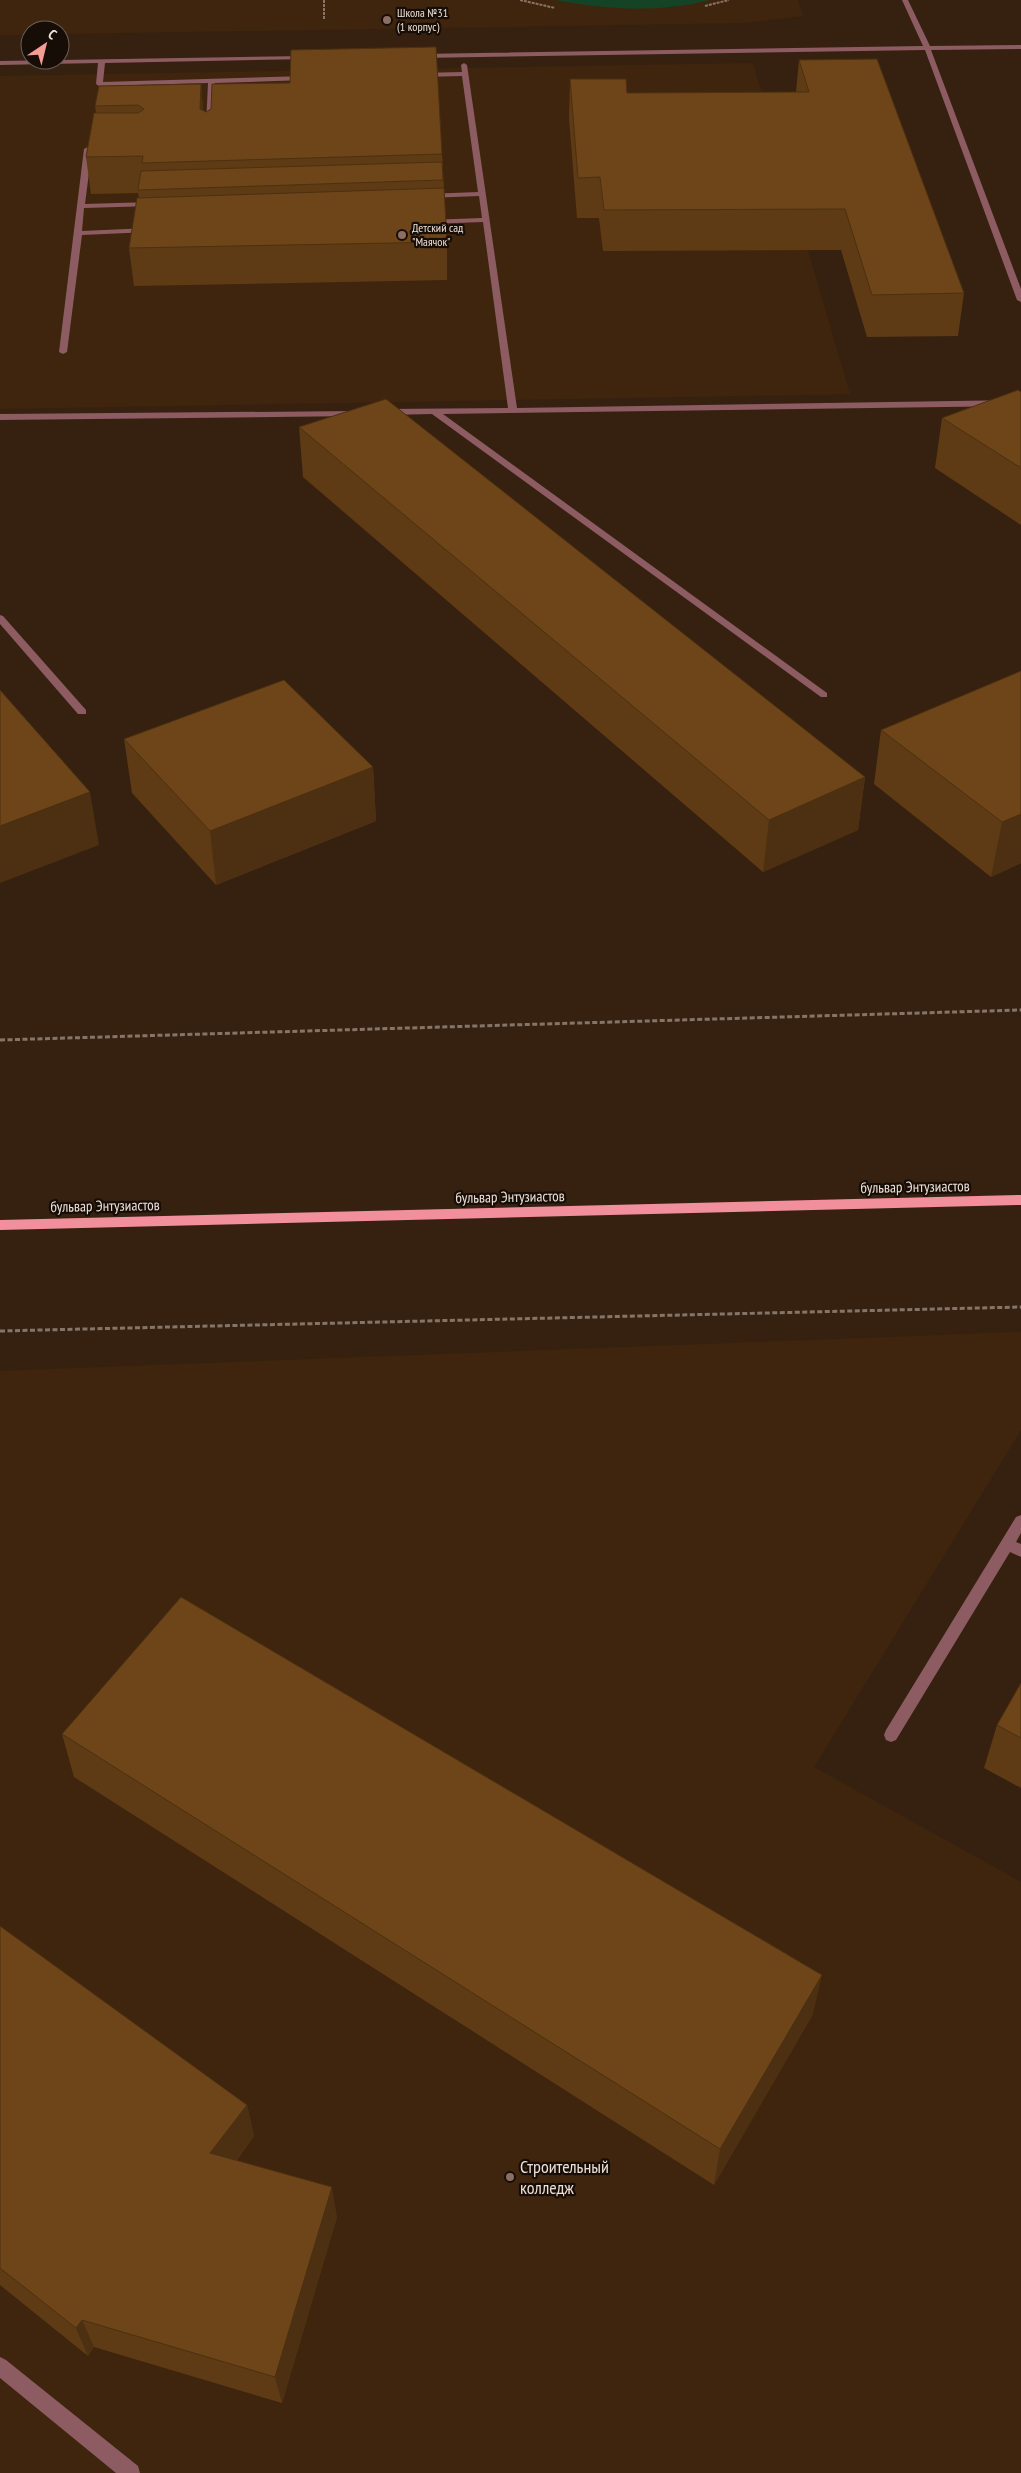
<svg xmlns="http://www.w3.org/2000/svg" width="1021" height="2473" viewBox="0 0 1021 2473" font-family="'PT Sans Narrow',sans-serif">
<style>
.built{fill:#3f250e}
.green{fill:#144326}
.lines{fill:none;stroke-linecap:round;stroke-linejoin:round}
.path-far1{stroke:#867567;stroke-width:2;stroke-dasharray:3 1;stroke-linecap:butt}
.path{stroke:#867567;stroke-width:3;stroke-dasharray:5 2.5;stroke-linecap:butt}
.minor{fill:#8c5c62;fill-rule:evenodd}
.major{fill:#f28f9d;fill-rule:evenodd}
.wall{fill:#5e3b15}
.shaded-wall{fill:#4c3011}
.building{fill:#6d4518;stroke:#4c3011}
.education-dot{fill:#8d6e63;stroke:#160d06;stroke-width:2}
.labels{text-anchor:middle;stroke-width:4.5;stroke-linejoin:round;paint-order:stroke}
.far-poi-label{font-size:12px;fill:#eee0d6;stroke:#160d06;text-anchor:start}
.street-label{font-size:15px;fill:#eee0d6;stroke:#160d06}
.near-poi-label{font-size:18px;fill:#eee0d6;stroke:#160d06;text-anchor:start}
</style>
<rect width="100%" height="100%" fill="#362110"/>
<g class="built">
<path d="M 0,0 L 798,0 L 803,16 L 743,23 L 60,34 L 60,30 L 30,30 L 30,35 L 0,35 Z"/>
<path d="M 753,63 L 850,394 L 0,409 L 0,76 Z"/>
<path d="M 1021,1332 L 1021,1430 L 814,1767 L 1021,1882 L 1021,2473 L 0,2473 L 0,1371 Z"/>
</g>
<path class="green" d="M 555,0 L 710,0 C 659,13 606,10 555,0 Z"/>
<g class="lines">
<g class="path-far1">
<path d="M 324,0 L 324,20"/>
<path d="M 520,0 L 555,8"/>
<path d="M 705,6 L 729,0"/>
</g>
<g class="path">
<path d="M 0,1040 L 1021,1010"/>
<path d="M 0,1331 L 1021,1307"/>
</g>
<g class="minor">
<path d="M 902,0 L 908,0 L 930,46 L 1021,45 L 1021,49 L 931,50 L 1021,289 L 1021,302 L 1017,300 L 925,50 L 420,58 L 417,56 L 420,54 L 923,46 Z"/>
<path d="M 307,56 L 309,57 L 309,59 L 105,63 L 103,82 L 306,76 L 309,78 L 306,80 L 215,83 L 214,126 L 210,128 L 206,126 L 208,83 L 99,86 L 96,84 L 98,63 L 0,65 L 0,61 Z"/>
<path d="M 464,63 L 467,65 L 517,408 L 1021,400 L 1021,406 L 443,414 L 827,693 L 827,697 L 821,697 L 432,414 L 387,415 L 383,412 L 387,409 L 508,408 L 483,222 L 428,224 L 424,222 L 428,220 L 482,218 L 479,196 L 427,198 L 423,196 L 427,194 L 478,192 L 462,76 L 421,77 L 418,75 L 421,73 L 462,72 L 461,65 Z"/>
<path d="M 88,147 L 92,149 L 85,204 L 152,202 L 156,204 L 152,206 L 84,208 L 82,231 L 149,228 L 153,230 L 149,232 L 82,235 L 67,352 L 63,354 L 59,352 L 84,149 Z"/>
<path d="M 360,411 L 360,415 L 357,416 L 0,420 L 0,414 Z"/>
<path d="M 0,615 L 3,616 L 86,710 L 86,714 L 78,714 L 0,624 Z"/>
<path d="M 1021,1515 L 1021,1533 L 1016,1542 L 1021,1544 L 1021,1557 L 1010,1552 L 896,1740 L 891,1742 L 886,1740 L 884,1735 L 886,1730 L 1016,1517 Z"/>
<path d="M 0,2357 L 6,2360 L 138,2466 L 140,2473 L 116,2473 L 0,2378 Z"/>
</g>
<path class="major" d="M 1021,1195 L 1021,1205 L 0,1230 L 0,1220 Z"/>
</g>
<g class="wall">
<path d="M 436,47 L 447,242 L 447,280 L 134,286 L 129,248 L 139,198 L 138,193 L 91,194 L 86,157 L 96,113 L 95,106 L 201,84 L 203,111 L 206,112 L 290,83 Z"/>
<path d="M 799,60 L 964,293 L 958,336 L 867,337 L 841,250 L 603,251 L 599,218 L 577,218 L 569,118 L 570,79 L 627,93 L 796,92 Z"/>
<path d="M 1021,392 L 1021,525 L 935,468 L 942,418 Z"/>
<path d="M 299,427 L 865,777 L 858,830 L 763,872 L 303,477 Z"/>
<path d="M 1021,671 L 1021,863 L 991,877 L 874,784 L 881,730 Z"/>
<path d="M 124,739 L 373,767 L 376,821 L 216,885 L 132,793 Z"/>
<path d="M 1021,1683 L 1021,1788 L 984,1768 L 997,1725 Z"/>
<path d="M 62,1734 L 813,2014 L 714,2185 L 74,1777 Z"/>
<path d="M 0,1926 L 247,2105 L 254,2136 L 236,2161 L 337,2217 L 282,2403 L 94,2347 L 88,2356 L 0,2285 Z"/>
</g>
<g class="shaded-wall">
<path d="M 201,84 L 204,120 L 200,109 Z"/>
<path d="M 373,767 L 376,821 L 216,885 L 210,831 Z"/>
<path d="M 865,777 L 858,830 L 763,872 L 769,820 Z"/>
<path d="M 90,792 L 99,845 L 0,883 L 0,826 Z"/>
<path d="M 1021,814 L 1021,863 L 991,877 L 1002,822 Z"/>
<path d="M 822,1975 L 813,2014 L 714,2185 L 720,2149 Z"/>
<path d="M 247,2105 L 254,2136 L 218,2184 L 210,2153 Z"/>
<path d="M 332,2187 L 337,2217 L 282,2403 L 275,2377 Z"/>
<path d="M 82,2320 L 94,2347 L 88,2356 L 76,2328 Z"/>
</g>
<g class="building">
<path d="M 436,47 L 442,154 L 142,163 L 143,156 L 86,157 L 94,113 L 138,113 L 144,109 L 138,105 L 95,106 L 99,86 L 201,84 L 200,109 L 206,112 L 211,109 L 212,84 L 290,83 L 291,50 Z"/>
<path d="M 877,59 L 964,293 L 872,295 L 845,209 L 604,210 L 600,177 L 578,178 L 570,79 L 626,79 L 627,93 L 809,92 L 799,60 Z"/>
<path d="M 442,162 L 443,180 L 138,190 L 141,171 Z"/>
<path d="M 444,188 L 447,242 L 129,248 L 137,198 Z"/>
<path d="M 1018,390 L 1021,392 L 1021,468 L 942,418 Z"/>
<path d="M 386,399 L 865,777 L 769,820 L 299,427 Z"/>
<path d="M 1021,671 L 1021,814 L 1002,822 L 881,730 Z"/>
<path d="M 284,680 L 373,767 L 210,831 L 124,739 Z"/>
<path d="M 0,690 L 90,792 L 0,826 Z"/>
<path d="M 181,1597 L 822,1975 L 720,2149 L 62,1734 Z"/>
<path d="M 1021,1683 L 1021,1738 L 997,1725 Z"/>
<path d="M 0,1926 L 247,2105 L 210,2153 L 332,2187 L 275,2377 L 82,2320 L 76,2328 L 0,2268 Z"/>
</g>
<g class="education-dot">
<circle cx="387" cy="20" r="5"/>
<circle cx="402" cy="235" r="5"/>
<circle cx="510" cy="2177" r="5"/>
</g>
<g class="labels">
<g class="far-poi-label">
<text x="397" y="17">Школа №31<tspan x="397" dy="14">(1 корпус)</tspan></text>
<text x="412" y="232">Детский сад<tspan x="412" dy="14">"Маячок"</tspan></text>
</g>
<g class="street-label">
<text transform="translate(915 1187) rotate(-1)" y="5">бульвар Энтузиастов</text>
<text transform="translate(510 1197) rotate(-1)" y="5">бульвар Энтузиастов</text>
<text transform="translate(105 1206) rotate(-1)" y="5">бульвар Энтузиастов</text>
</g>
<g class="near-poi-label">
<text x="520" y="2173">Строительный<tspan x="520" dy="21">колледж</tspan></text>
</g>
</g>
<g transform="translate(45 45) rotate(35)"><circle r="24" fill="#160d06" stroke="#6c6159"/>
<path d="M0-4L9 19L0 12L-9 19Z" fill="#f59c94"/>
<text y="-8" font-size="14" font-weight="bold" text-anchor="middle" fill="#eee0d6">С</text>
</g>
</svg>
